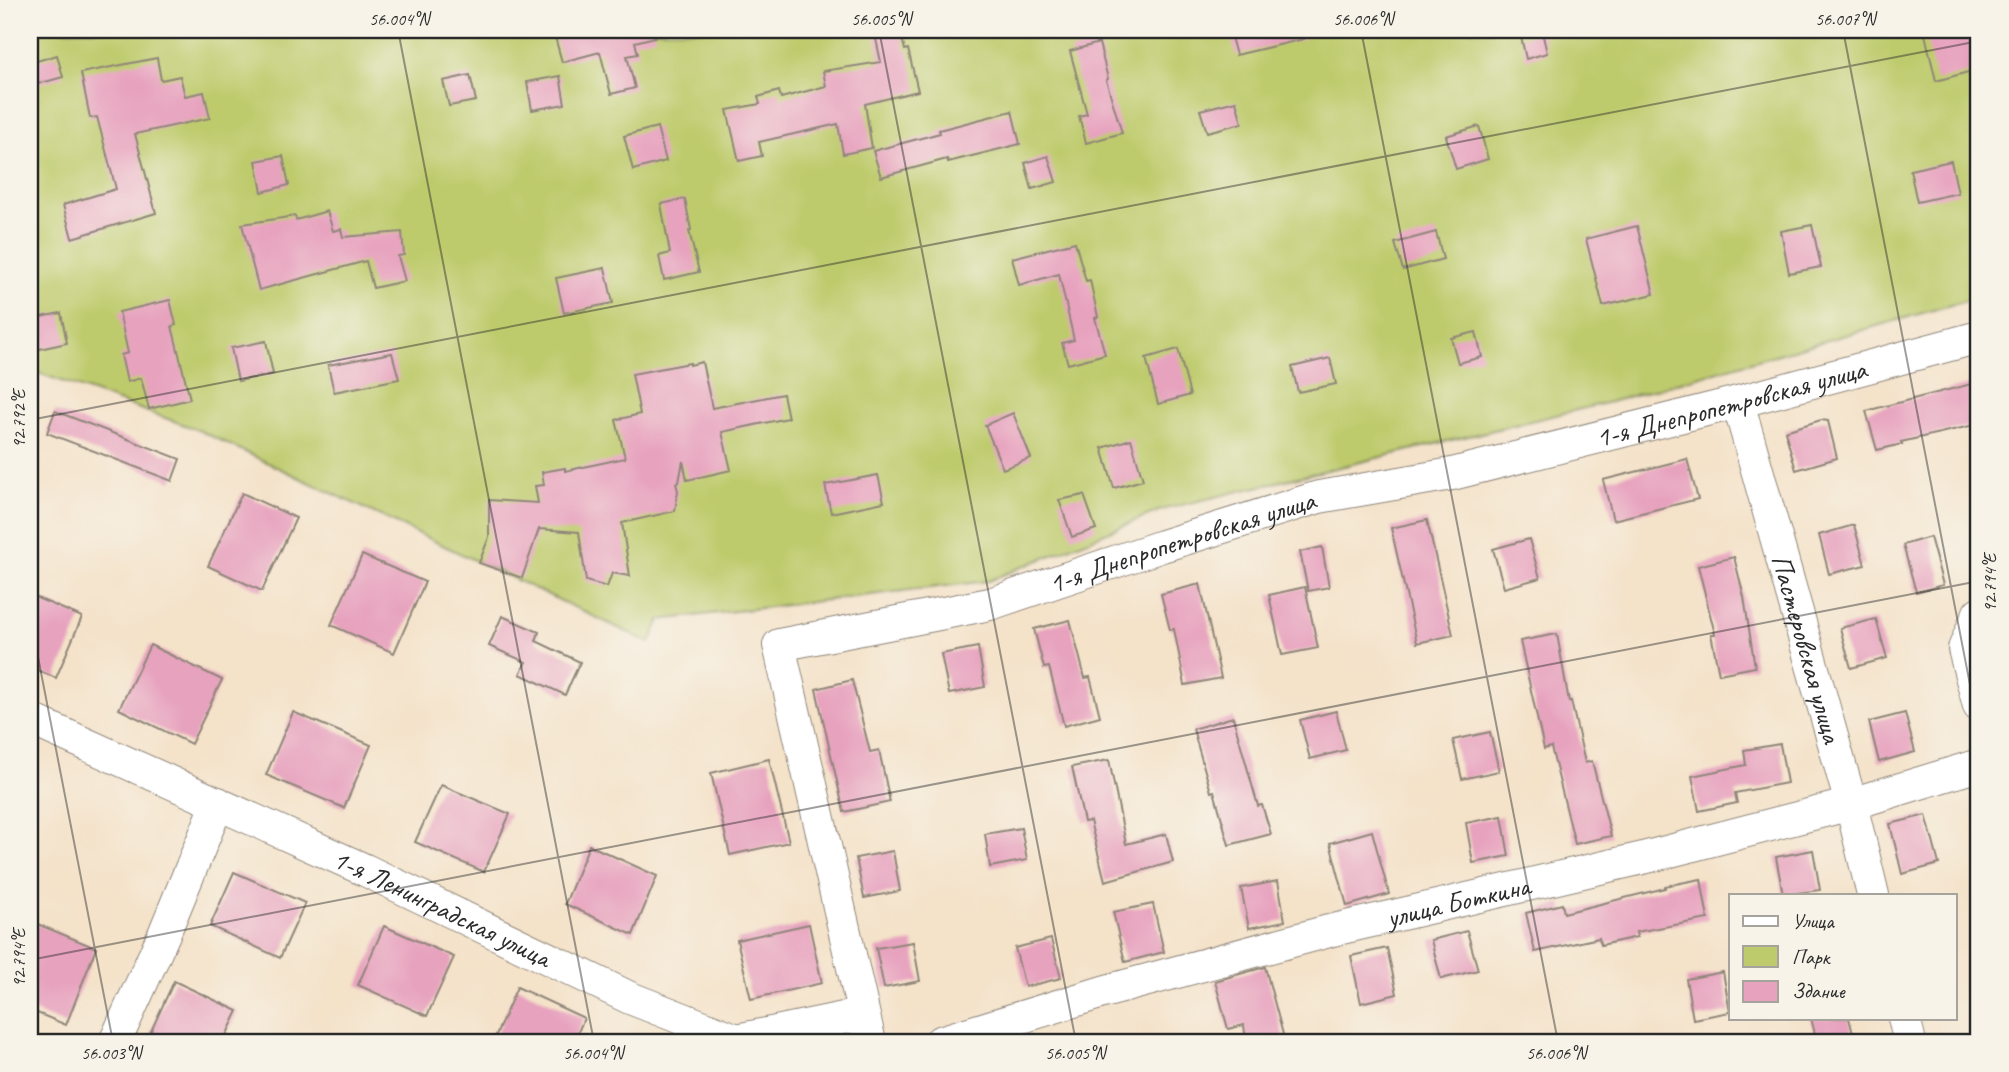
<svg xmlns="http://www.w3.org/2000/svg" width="2009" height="1072" viewBox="0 0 2009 1072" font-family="Caveat,sans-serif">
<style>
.green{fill:#becb6c;stroke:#747b4c;stroke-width:2}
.building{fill:#e7a2be}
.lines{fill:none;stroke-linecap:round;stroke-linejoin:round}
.minor-casing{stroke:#90867a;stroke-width:34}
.minor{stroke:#fff;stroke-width:32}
.ticks{fill:none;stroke:#2b2b2b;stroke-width:2;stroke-opacity:0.45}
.labels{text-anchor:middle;stroke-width:6;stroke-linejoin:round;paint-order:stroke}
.street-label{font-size:28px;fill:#2b2b2b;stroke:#f7f3e8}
.neatline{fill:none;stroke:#2b2b2b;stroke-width:2.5}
.ticks-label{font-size:18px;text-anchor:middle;fill:#2b2b2b}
</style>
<rect width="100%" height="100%" fill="#f7f3e8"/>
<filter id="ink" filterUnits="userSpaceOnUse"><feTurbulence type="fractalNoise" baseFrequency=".0143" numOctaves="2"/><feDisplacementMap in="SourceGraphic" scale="14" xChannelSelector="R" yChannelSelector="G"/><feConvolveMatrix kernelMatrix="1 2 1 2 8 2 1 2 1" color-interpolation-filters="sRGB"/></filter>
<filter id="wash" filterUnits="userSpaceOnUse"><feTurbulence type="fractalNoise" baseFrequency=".00686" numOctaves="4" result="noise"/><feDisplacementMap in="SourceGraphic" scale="28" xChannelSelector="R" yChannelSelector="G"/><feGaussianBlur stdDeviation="1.57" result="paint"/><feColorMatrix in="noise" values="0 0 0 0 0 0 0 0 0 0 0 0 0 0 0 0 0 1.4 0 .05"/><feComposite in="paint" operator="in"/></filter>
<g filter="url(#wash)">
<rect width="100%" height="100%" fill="#f4e2c9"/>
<path class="green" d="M 30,30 L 1979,30 L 1979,297 L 1610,402 L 1161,510 L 988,581 L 660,620 L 650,643 L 196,429 L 30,370 Z"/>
<g id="blocks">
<g class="building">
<path d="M 553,30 L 654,30 L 655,37 L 635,42 L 638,54 L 627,56 L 635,88 L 611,94 L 600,52 L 562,62 Z"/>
<path d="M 874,30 L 900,30 L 905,50 L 908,49 L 918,91 L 865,104 L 872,148 L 843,154 L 838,124 L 759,142 L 762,156 L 739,161 L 727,110 L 760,104 L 758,97 L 779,91 L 781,98 L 826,86 L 823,71 L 881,62 Z"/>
<path d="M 1229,30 L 1303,30 L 1304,39 L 1236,55 Z"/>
<path d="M 1924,30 L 1979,30 L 1979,69 L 1936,81 Z"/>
<path d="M 1542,32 L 1547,53 L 1526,59 L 1521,37 Z"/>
<path d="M 1099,43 L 1108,79 L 1106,80 L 1122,133 L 1086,143 L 1079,116 L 1087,114 L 1070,51 Z"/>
<path d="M 57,55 L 63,77 L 34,85 L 30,63 Z"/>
<path d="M 157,58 L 161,80 L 180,76 L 185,96 L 204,92 L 210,118 L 135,134 L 156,213 L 72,238 L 63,205 L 116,189 L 97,117 L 90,118 L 81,73 Z"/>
<path d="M 470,75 L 476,101 L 449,106 L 443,81 Z"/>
<path d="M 560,76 L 565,104 L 532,110 L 527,82 Z"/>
<path d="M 1236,101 L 1242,123 L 1207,132 L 1200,110 Z"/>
<path d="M 1012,111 L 1020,144 L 948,162 L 947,159 L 881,177 L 873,151 L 940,133 L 939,130 Z"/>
<path d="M 1479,126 L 1488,159 L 1456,169 L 1446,136 Z"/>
<path d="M 657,127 L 666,161 L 633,170 L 624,136 Z"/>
<path d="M 283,156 L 289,185 L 262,192 L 256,161 Z"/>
<path d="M 1048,156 L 1056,182 L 1032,189 L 1025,163 Z"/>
<path d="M 1951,161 L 1958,193 L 1917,202 L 1910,170 Z"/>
<path d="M 685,199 L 691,230 L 689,231 L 699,272 L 664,280 L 659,256 L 670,253 L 661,204 Z"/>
<path d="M 327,211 L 333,231 L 341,229 L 343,237 L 402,232 L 404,255 L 398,256 L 405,281 L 373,288 L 366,261 L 259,290 L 242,224 L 295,216 L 296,220 Z"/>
<path d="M 1812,225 L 1821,267 L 1789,273 L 1781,231 Z"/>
<path d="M 1637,226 L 1654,294 L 1603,306 L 1586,239 Z"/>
<path d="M 1436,232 L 1443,259 L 1403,270 L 1395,243 Z"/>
<path d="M 1075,242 L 1086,281 L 1090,280 L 1098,317 L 1095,318 L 1105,354 L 1068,364 L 1062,343 L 1074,340 L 1059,274 L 1019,285 L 1012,258 Z"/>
<path d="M 605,268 L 613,303 L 564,313 L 556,278 Z"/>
<path d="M 170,300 L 176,325 L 172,326 L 190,399 L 149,409 L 141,378 L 127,382 L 121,355 L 128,353 L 119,312 Z"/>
<path d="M 61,313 L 67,343 L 35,350 L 30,319 Z"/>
<path d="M 1476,332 L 1482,357 L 1458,363 L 1451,338 Z"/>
<path d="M 266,341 L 273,374 L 238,381 L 231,348 Z"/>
<path d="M 1178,349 L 1190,395 L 1158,404 L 1146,358 Z"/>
<path d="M 392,353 L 399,379 L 334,392 L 328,365 Z"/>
<path d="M 1330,358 L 1336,384 L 1298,392 L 1292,367 Z"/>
<path d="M 702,362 L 712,408 L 783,394 L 788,418 L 722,432 L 731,470 L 687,480 L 683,461 L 679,482 L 676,483 L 678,491 L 675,511 L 622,523 L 630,576 L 612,573 L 607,587 L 586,581 L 579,532 L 539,529 L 522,578 L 479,563 L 489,537 L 489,500 L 538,503 L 535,486 L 544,485 L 542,472 L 565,468 L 565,471 L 625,458 L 616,420 L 640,414 L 632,374 L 690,363 L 690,365 Z"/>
<path d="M 1979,382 L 1979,424 L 1901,442 L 1902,444 L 1877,450 L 1866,411 Z"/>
<path d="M 55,411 L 180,459 L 172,481 L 47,433 Z"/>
<path d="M 1013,413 L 1031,458 L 1003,469 L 985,425 Z"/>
<path d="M 1821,420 L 1828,421 L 1837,458 L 1796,470 L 1785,431 Z"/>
<path d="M 1131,439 L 1143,480 L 1114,488 L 1102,448 Z"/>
<path d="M 1687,459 L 1698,499 L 1613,520 L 1603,480 Z"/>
<path d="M 878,475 L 884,502 L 831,513 L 825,485 Z"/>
<path d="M 242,493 L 296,518 L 262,591 L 208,566 Z"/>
<path d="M 1084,495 L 1096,529 L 1072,537 L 1059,500 Z"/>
<path d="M 1427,520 L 1453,635 L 1417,643 L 1391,528 Z"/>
<path d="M 1854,525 L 1865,565 L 1829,574 L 1819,535 Z"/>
<path d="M 1930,537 L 1943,585 L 1916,592 L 1903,545 Z"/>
<path d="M 1529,539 L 1540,578 L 1504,588 L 1493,549 Z"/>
<path d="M 1322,547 L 1329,587 L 1308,591 L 1300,552 Z"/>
<path d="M 362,555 L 425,582 L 394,653 L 331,625 Z"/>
<path d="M 1734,557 L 1744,597 L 1755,667 L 1719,674 L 1711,634 L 1715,634 L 1698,566 Z"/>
<path d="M 1200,584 L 1221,678 L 1185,685 L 1174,629 L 1170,630 L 1161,594 Z"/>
<path d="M 1305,587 L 1318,648 L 1282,655 L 1269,595 Z"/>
<path d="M 30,595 L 82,617 L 56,678 L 30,667 Z"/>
<path d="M 502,616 L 539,632 L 536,641 L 580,662 L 565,695 L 520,674 L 526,662 L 489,646 Z"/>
<path d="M 1876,619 L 1887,658 L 1851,668 L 1840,628 Z"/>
<path d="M 1070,620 L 1085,678 L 1090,677 L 1100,716 L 1064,726 L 1049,667 L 1044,668 L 1034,629 Z"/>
<path d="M 1557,634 L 1569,702 L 1571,701 L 1585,763 L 1592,761 L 1611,836 L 1575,844 L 1551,747 L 1544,749 L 1520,641 Z"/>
<path d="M 150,645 L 222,680 L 191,744 L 119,709 Z"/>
<path d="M 978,647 L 985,687 L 949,694 L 941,654 Z"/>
<path d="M 852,680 L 870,752 L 879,750 L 890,802 L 844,812 L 816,689 Z"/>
<path d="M 1336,711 L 1346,750 L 1310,759 L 1300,720 Z"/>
<path d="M 293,712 L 371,745 L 344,808 L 266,775 Z"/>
<path d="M 1905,713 L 1915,752 L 1879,762 L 1869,722 Z"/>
<path d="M 1233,717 L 1258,806 L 1262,805 L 1271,834 L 1229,845 L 1214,791 L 1211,792 L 1193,729 Z"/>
<path d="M 1490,732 L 1499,771 L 1462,779 L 1453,740 Z"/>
<path d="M 1780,744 L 1787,783 L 1735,793 L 1737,803 L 1699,811 L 1692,776 L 1746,765 L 1744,750 Z"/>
<path d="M 769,759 L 789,842 L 730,855 L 711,773 Z"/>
<path d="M 1109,760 L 1126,844 L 1166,834 L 1173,862 L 1105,881 L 1090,821 L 1084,822 L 1072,767 Z"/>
<path d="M 441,785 L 510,814 L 484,872 L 415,842 Z"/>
<path d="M 1926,815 L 1939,864 L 1902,874 L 1890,824 Z"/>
<path d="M 1502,816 L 1509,856 L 1473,863 L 1466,823 Z"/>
<path d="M 1021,828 L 1027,860 L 990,867 L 985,834 Z"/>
<path d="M 1372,831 L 1389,894 L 1347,906 L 1330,843 Z"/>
<path d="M 589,845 L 657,876 L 633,935 L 565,904 Z"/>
<path d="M 1813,850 L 1820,890 L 1783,895 L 1776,857 Z"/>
<path d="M 893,851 L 900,891 L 864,898 L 856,858 Z"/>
<path d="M 234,872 L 305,903 L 280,958 L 210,926 Z"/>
<path d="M 1701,879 L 1708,919 L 1636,932 L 1637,937 L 1601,945 L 1599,938 L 1535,952 L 1526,913 L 1562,904 L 1564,913 L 1665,888 L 1665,886 Z"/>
<path d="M 1278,881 L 1285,921 L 1249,928 L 1241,888 Z"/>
<path d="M 1153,904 L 1164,952 L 1125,962 L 1113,912 Z"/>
<path d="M 35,923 L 96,948 L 66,1025 L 30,1010 L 30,937 Z"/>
<path d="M 809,924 L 822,983 L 751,999 L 737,940 Z"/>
<path d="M 384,926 L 454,957 L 427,1016 L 358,985 Z"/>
<path d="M 1467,931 L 1478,970 L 1441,979 L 1431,940 Z"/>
<path d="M 1051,939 L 1061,978 L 1025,987 L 1015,948 Z"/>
<path d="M 913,942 L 920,981 L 884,988 L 876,948 Z"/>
<path d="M 1387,948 L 1397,994 L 1361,1003 L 1351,956 Z"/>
<path d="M 1265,967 L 1285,1042 L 1246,1042 L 1244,1025 L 1228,1029 L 1215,981 Z"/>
<path d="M 1723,972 L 1730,1012 L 1693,1019 L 1686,979 Z"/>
<path d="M 174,981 L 238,1011 L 223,1042 L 146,1042 Z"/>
<path d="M 517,987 L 584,1018 L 574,1042 L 493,1042 Z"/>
<path d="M 1811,1018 L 1849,1018 L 1855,1042 L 1817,1042 Z"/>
</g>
</g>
</g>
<g filter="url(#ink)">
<use href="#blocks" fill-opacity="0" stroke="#90867a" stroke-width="2"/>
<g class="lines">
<g class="minor-casing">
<g id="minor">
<path id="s1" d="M 1738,402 L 1851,804 L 1873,895"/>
<path d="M 1979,613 L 1964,649 L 1979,706"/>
<path id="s2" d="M 30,719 L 365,870 L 630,998 L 737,1040 L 863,1014"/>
<path d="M 1904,1018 L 1910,1042"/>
<path d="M 115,1042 L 164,934 L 218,803"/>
<path id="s3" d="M 870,1042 L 779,645 L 990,604 L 1162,546 L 1319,497 L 1452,474 L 1738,402 L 1979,337"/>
<path id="s4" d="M 940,1042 L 1103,992 L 1329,931 L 1643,858 L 1851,804 L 1979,765"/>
</g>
</g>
<use href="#minor" class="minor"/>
</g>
</g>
<path class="ticks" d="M 398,30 L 594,1042M 879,30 L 1076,1042M 1361,30 L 1558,1042M 1843,30 L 1979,731M 30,420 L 1979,41M 30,616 L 113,1042M 30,960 L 1979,581"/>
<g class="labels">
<g class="street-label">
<text dy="10" stroke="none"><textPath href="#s3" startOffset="1391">1-я Днепропетровская улица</textPath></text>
<text dy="10" stroke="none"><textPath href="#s3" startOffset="824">1-я Днепропетровская улица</textPath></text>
<text dy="10" stroke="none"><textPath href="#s1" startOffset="256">Пастеровская улица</textPath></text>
<text dy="10" stroke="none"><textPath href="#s4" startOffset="537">улица Боткина</textPath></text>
<text dy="10" stroke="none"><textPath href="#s2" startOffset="453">1-я Ленинградская улица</textPath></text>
</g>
</g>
<rect width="2009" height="1072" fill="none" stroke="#f7f3e8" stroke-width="77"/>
<rect x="1729" y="894" width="228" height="126" fill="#f7f3e8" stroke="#a5a39c" stroke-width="2"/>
<rect x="1743" y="916" width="35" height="10" fill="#ffffff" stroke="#a5a39c" stroke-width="2"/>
<text x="1792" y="928" font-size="21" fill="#2b2b2b">Улица</text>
<rect x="1743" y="946" width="35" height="21" fill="#becb6c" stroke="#a5a39c" stroke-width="2"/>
<text x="1792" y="964" font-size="21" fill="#2b2b2b">Парк</text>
<rect x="1743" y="981" width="35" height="21" fill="#e7a2be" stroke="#a5a39c" stroke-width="2"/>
<text x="1792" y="998" font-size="21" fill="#2b2b2b">Здание</text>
<rect x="38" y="38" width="1932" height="996" class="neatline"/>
<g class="ticks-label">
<text x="399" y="25">56.004°N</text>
<text x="881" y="25">56.005°N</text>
<text x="1363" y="25">56.006°N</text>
<text x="1845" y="25">56.007°N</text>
<text transform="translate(19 419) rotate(-90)" y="6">92.792°E</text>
<text transform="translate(1990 583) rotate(-90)" y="6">92.794°E</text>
<text transform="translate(19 958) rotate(-90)" y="6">92.794°E</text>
<text x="111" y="1059">56.003°N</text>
<text x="593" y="1059">56.004°N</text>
<text x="1075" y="1059">56.005°N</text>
<text x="1556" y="1059">56.006°N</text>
</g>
</svg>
